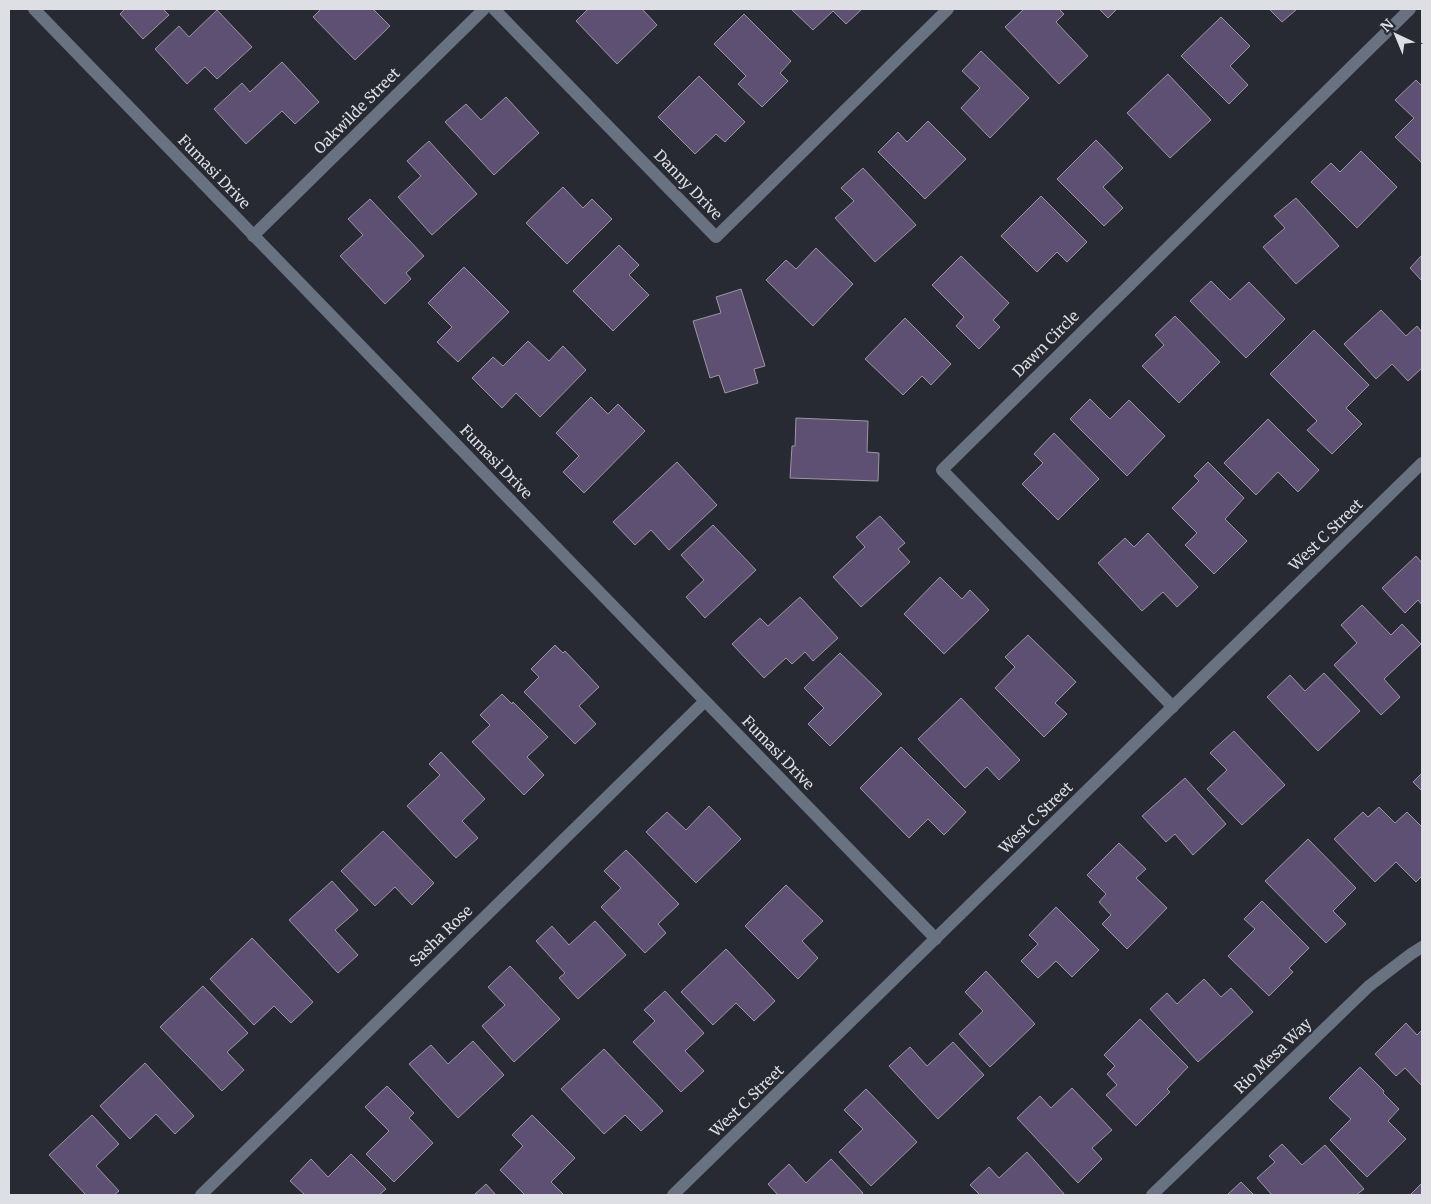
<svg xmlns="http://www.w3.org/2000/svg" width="1431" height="1204" viewBox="0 0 1431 1204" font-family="Merriweather,serif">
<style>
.building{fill:#5d5072;stroke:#9b97a2}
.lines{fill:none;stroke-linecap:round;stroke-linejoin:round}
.minor{stroke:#697281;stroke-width:12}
.labels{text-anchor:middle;stroke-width:4;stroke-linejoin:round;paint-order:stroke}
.street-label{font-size:15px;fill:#dedfe5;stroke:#282a33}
</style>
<rect width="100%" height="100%" fill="#282a33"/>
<g class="building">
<path d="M 125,9 L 163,9 L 169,15 L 143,39 L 120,14 Z"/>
<path d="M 321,9 L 373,9 L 390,26 L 355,60 L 313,17 Z"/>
<path d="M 588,9 L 642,9 L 657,25 L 617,64 L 576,21 Z"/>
<path d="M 791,9 L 862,9 L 846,24 L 833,11 L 813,30 Z"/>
<path d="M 1024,9 L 1059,9 L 1064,14 L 1056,22 L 1088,56 L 1059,84 L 1005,27 Z"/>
<path d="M 1099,9 L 1117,9 L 1108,18 Z"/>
<path d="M 1269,9 L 1297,9 L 1282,22 Z"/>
<path d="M 217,10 L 252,47 L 217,79 L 205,67 L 187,84 L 155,49 L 179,26 L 189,37 Z"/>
<path d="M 744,14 L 791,61 L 780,73 L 788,81 L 762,107 L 738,84 L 746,76 L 714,44 Z"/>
<path d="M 1221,17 L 1250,46 L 1230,66 L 1248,85 L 1229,104 L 1181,56 Z"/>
<path d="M 981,51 L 1029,98 L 990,138 L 961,108 L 980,88 L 962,71 Z"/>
<path d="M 282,62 L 319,102 L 295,124 L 282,111 L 246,144 L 214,109 L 242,83 L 250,92 Z"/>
<path d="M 1168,74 L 1211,120 L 1170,158 L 1127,113 Z"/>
<path d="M 699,76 L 745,122 L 725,142 L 716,134 L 695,154 L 658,117 Z"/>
<path d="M 1416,80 L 1422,86 L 1422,163 L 1395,137 L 1414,118 L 1395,100 Z"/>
<path d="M 506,97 L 539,133 L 494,175 L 445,122 L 466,104 L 481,120 Z"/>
<path d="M 928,121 L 966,159 L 925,199 L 878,152 L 898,132 L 907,142 Z"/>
<path d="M 1096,140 L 1123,168 L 1103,187 L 1123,208 L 1104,226 L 1057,179 Z"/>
<path d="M 429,141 L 477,194 L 432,235 L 398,197 L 421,176 L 407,161 Z"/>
<path d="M 1361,151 L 1397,187 L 1357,228 L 1311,182 L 1331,163 L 1340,172 Z"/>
<path d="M 863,168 L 916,225 L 875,262 L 835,218 L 854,201 L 841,188 Z"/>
<path d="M 563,187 L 583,208 L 592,199 L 612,219 L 567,264 L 526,223 Z"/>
<path d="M 1041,196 L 1087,242 L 1067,262 L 1057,252 L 1037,272 L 1001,236 Z"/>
<path d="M 1296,198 L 1339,246 L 1296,284 L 1263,247 L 1285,228 L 1274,216 Z"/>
<path d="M 370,199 L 424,256 L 406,273 L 411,279 L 385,304 L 340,256 L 363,235 L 348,219 Z"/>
<path d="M 619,245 L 639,265 L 629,275 L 649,295 L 613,331 L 573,291 Z"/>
<path d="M 816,248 L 853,284 L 813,326 L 766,280 L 786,260 L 796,269 Z"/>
<path d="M 1422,255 L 1422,281 L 1410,268 Z"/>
<path d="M 961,256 L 1009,303 L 993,320 L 1000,327 L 979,349 L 956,326 L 964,317 L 932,285 Z"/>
<path d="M 464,267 L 509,312 L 458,362 L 437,342 L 452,327 L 428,303 Z"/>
<path d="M 1211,281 L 1230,300 L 1249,282 L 1285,319 L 1246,358 L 1190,301 Z"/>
<path d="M 741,289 L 765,366 L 754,369 L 758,383 L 725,393 L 719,375 L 710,378 L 693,321 L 721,313 L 716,297 Z"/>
<path d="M 1381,310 L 1406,336 L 1417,326 L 1422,332 L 1422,368 L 1408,381 L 1392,364 L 1376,379 L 1344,344 Z"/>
<path d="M 1175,316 L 1220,362 L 1179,403 L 1142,366 L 1164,345 L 1155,335 Z"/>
<path d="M 905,318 L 951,364 L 931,385 L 922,376 L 903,395 L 865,359 Z"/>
<path d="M 1314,330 L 1369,385 L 1346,408 L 1362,424 L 1332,454 L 1307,430 L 1317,421 L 1270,374 Z"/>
<path d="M 528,341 L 549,361 L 563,346 L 586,370 L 540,417 L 516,393 L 502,408 L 472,378 L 493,357 L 503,366 Z"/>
<path d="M 591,397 L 608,414 L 618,404 L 645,431 L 584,493 L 563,472 L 579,456 L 556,433 Z"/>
<path d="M 1090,399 L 1110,419 L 1129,400 L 1165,436 L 1127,476 L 1070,419 Z"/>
<path d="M 796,418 L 868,421 L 867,452 L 879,453 L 878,481 L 790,478 L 792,446 L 795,446 Z"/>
<path d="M 1268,419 L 1319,470 L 1298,492 L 1278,472 L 1256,495 L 1224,463 Z"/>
<path d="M 1054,433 L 1099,479 L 1058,520 L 1022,484 L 1043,463 L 1034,454 Z"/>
<path d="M 677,462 L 717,505 L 669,550 L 651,530 L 635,545 L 613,522 Z"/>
<path d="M 1208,462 L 1244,498 L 1225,519 L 1247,541 L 1214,574 L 1185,545 L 1197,533 L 1172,508 L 1199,481 L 1194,476 Z"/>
<path d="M 880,516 L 905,543 L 898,549 L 910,562 L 861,607 L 833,577 L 865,547 L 856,537 Z"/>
<path d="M 713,525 L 756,570 L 705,618 L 686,597 L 704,580 L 681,555 Z"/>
<path d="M 1148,533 L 1198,587 L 1177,607 L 1163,592 L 1142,611 L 1098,563 L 1125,538 L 1134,547 Z"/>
<path d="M 1416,556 L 1422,563 L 1422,605 L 1418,600 L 1405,613 L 1382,588 Z"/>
<path d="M 940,577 L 962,599 L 970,590 L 989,610 L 944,654 L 904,614 Z"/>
<path d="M 800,597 L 838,638 L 813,661 L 805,652 L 792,664 L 786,658 L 764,678 L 732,644 L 760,618 L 768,626 Z"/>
<path d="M 1362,605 L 1391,635 L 1402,624 L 1421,644 L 1384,679 L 1400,697 L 1381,715 L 1334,665 L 1357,643 L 1341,625 Z"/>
<path d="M 1028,635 L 1076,682 L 1055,703 L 1067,714 L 1044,737 L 995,688 L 1015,667 L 1005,657 Z"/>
<path d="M 555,645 L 563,653 L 565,651 L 599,687 L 579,706 L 596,724 L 575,744 L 524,692 L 539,677 L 531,669 Z"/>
<path d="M 840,653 L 882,694 L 830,746 L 808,724 L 824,708 L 804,688 Z"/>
<path d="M 1324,673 L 1360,711 L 1318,751 L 1267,697 L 1290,675 L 1305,691 Z"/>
<path d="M 502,694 L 512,704 L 513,702 L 548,737 L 527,757 L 544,775 L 524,795 L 472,742 L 490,725 L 480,715 Z"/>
<path d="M 961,698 L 1020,760 L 999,780 L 987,767 L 965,788 L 918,739 Z"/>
<path d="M 1234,731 L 1285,785 L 1242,825 L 1207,789 L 1227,770 L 1210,753 Z"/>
<path d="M 901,747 L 966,812 L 944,835 L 928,819 L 909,838 L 860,788 Z"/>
<path d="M 441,752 L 485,799 L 462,821 L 478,838 L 456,858 L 407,806 L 440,775 L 429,764 Z"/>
<path d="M 1422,773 L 1422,791 L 1413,782 Z"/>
<path d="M 1185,778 L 1226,824 L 1193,855 L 1175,834 L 1166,842 L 1142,816 Z"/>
<path d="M 709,806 L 741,839 L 696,883 L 646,832 L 667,812 L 686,830 Z"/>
<path d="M 1379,807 L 1395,823 L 1407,812 L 1422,827 L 1422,876 L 1416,882 L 1396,862 L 1375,882 L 1334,839 L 1363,812 L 1368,817 Z"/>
<path d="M 383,831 L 434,883 L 412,905 L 395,887 L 375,906 L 341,871 Z"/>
<path d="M 1308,839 L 1356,888 L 1333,911 L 1346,924 L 1326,943 L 1265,881 Z"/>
<path d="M 1119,843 L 1146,869 L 1136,878 L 1167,908 L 1127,949 L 1102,924 L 1111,915 L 1099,902 L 1106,894 L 1087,875 Z"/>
<path d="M 626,850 L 679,904 L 658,924 L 666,933 L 645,953 L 601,907 L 621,888 L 604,871 Z"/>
<path d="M 332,881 L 358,910 L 335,930 L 358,955 L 338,973 L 289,920 Z"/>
<path d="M 786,885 L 823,921 L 802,941 L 818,958 L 798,979 L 745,926 Z"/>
<path d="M 1262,901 L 1309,948 L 1289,968 L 1293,972 L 1269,996 L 1228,956 L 1255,929 L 1244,919 Z"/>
<path d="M 1056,907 L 1099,950 L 1072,977 L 1056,961 L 1038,978 L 1021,961 L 1038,944 L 1029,935 Z"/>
<path d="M 595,921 L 626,955 L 578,999 L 559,978 L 565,973 L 536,941 L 552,926 L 569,945 Z"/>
<path d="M 252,938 L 313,1002 L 291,1023 L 274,1006 L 254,1025 L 210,979 Z"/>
<path d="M 726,949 L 775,1001 L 754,1021 L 736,1003 L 713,1025 L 681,992 Z"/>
<path d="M 510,966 L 560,1019 L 514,1062 L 482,1026 L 505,1005 L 488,987 Z"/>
<path d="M 986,971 L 1035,1024 L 990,1067 L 959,1034 L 983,1011 L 965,992 Z"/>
<path d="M 1204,979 L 1221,997 L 1231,988 L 1253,1012 L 1198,1062 L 1150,1009 L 1167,993 L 1177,1004 Z"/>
<path d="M 203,986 L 248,1033 L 227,1052 L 244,1070 L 222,1091 L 160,1027 Z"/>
<path d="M 665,991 L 704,1033 L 685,1051 L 704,1071 L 681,1092 L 633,1042 L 655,1021 L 644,1010 Z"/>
<path d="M 1140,1019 L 1188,1067 L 1167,1089 L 1170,1092 L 1136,1126 L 1106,1095 L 1117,1085 L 1107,1074 L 1115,1066 L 1104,1055 Z"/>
<path d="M 1406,1023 L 1417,1035 L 1422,1030 L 1422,1086 L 1405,1068 L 1396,1076 L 1375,1054 Z"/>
<path d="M 473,1041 L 504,1075 L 458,1118 L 409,1064 L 431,1045 L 448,1064 Z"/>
<path d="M 953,1042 L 984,1075 L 938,1119 L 889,1066 L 910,1047 L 927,1066 Z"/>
<path d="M 604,1049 L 663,1111 L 641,1131 L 625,1115 L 604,1134 L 561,1089 Z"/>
<path d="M 145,1063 L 194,1116 L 175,1134 L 156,1114 L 130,1139 L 100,1106 Z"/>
<path d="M 1360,1067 L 1384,1091 L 1383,1093 L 1399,1109 L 1388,1121 L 1406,1139 L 1367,1177 L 1330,1140 L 1351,1119 L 1329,1098 Z"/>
<path d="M 387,1086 L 414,1113 L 409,1118 L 433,1143 L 394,1182 L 366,1154 L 389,1131 L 365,1107 Z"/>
<path d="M 1072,1088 L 1112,1130 L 1092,1148 L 1102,1159 L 1078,1183 L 1017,1118 L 1040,1096 L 1051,1108 Z"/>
<path d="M 866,1089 L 917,1142 L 871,1186 L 839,1152 L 863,1129 L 844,1110 Z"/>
<path d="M 92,1115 L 119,1144 L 96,1166 L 119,1191 L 114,1195 L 86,1195 L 49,1155 Z"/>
<path d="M 532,1115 L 575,1158 L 551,1182 L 564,1195 L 525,1195 L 500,1170 L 523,1146 L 512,1135 Z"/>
<path d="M 1282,1144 L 1302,1165 L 1325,1145 L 1364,1189 L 1356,1195 L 1272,1195 L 1257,1178 L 1275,1162 L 1269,1156 Z"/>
<path d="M 1027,1152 L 1065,1195 L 980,1195 L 970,1185 L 989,1167 L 999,1178 Z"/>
<path d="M 351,1154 L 386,1189 L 379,1195 L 305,1195 L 290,1181 L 311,1159 L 328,1177 Z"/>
<path d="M 831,1159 L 863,1193 L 860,1195 L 778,1195 L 768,1184 L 789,1164 L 806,1183 Z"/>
<path d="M 1241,1182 L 1254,1195 L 1227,1195 Z"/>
<path d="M 1422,1183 L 1422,1195 L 1410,1195 Z"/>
<path d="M 486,1184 L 496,1195 L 474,1195 Z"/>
</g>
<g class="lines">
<g class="minor">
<path d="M 34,9 L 936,939"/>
<path d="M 494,9 L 716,237 L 948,9"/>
<path d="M 253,236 L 484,9"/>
<path d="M 1173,707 L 942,470 L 1410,9"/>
<path d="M 201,1195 L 705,701"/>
<path d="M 673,1195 L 1422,463"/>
<path d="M 1152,1195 L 1369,986 L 1411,954 L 1422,947"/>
</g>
</g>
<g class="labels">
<g class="street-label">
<text transform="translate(357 111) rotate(-45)" y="5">Oakwilde Street</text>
<text transform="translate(214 172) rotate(46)" y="5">Fumasi Drive</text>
<text transform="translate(688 185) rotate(46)" y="5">Danny Drive</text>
<text transform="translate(1046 344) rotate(-45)" y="5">Dawn Circle</text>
<text transform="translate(496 462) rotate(46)" y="5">Fumasi Drive</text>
<text transform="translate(1326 535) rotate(-44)" y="5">West C Street</text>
<text transform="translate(778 753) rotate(46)" y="5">Fumasi Drive</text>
<text transform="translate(1036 818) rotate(-44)" y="5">West C Street</text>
<text transform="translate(441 936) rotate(-44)" y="5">Sasha Rose</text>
<text transform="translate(1273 1056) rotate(-44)" y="5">Rio Mesa Way</text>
<text transform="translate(747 1101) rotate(-44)" y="5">West C Street</text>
</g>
</g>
<rect width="1431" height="1204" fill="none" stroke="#dedfe5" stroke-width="20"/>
<g transform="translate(1396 35) rotate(316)" stroke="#282a33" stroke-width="4" paint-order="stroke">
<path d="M0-4L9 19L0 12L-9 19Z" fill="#dedfe5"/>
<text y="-8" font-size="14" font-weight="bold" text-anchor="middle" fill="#dedfe5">N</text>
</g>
</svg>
